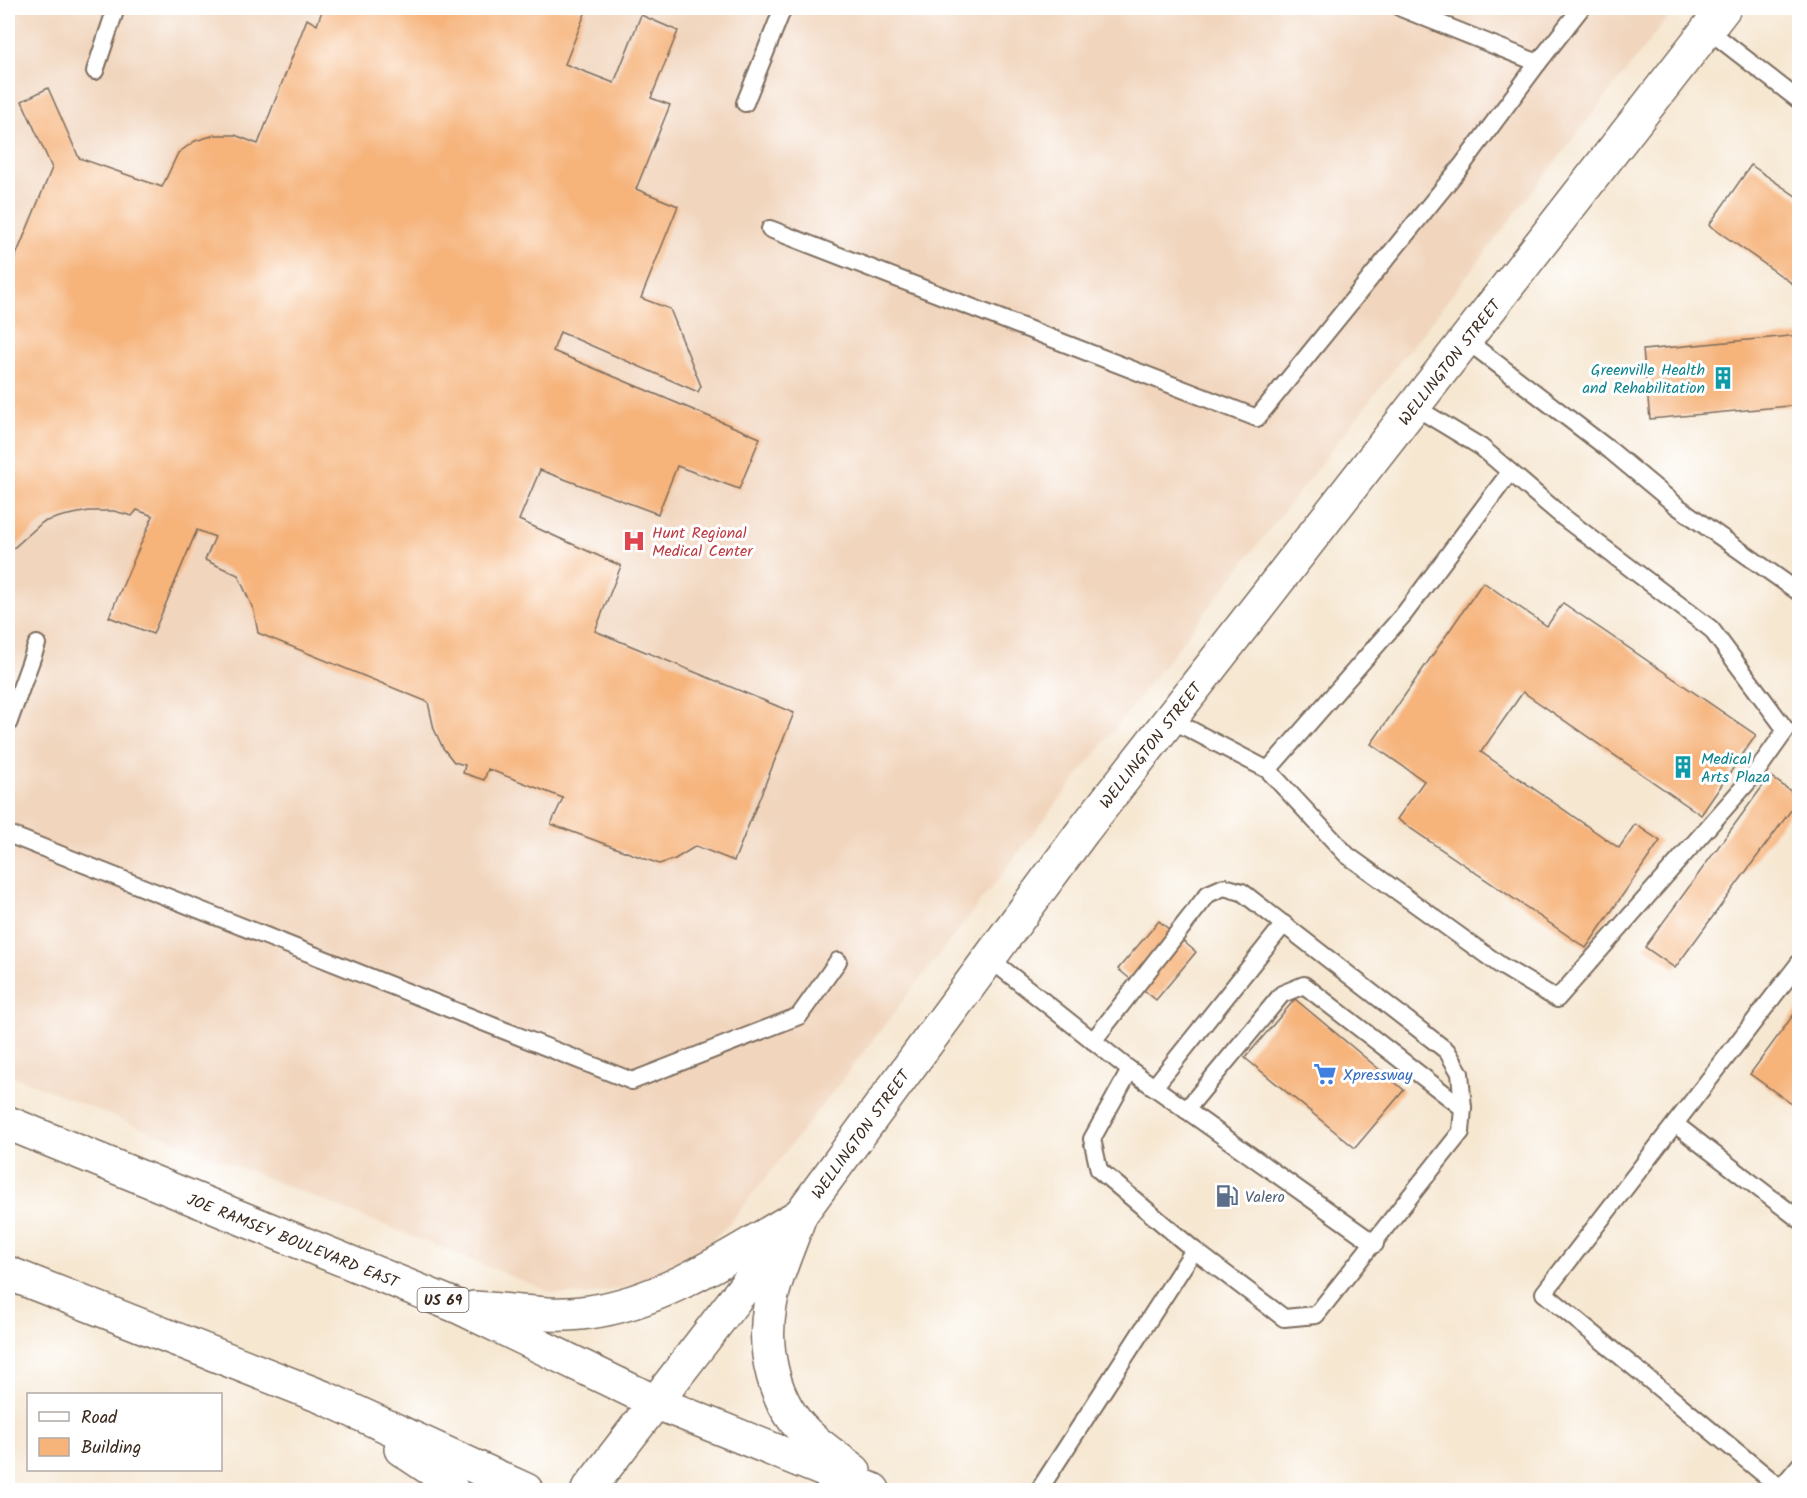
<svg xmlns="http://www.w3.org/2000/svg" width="1807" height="1498" viewBox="0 0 1807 1498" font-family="Kalam,sans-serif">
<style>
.built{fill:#f1d5bd}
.building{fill:#f6b37a}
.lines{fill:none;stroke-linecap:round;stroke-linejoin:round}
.service-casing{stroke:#7c6c5d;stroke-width:20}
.tertiary-casing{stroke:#7c6c5d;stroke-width:36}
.trunk-casing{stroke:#7c6c5d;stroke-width:36}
.service{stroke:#fff;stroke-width:16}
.tertiary{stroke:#fff;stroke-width:33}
.trunk{stroke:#fff;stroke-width:33}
.labels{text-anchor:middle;stroke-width:6;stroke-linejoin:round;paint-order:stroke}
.shield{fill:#fff;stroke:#766a62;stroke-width:1.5}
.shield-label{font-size:15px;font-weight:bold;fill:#3b2a1e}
.street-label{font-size:16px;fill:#3b2a1e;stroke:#fff}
.culture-label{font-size:16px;fill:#0d838f;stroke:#fff;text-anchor:end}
.health-label{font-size:16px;fill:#be3a42;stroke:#fff;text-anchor:start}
.shop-label{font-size:16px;fill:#366cbe;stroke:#fff;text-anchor:start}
.service-label{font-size:16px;fill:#4e5e75;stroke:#fff;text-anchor:start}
</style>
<rect width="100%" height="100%" fill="#fff"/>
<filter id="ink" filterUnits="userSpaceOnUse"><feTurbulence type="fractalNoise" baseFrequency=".0167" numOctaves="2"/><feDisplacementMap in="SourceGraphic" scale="12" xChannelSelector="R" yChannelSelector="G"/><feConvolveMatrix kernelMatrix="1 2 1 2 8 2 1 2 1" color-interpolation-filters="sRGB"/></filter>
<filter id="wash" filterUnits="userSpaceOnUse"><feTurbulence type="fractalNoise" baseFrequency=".008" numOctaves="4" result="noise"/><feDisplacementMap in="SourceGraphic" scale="24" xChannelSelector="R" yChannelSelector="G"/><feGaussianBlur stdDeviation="1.35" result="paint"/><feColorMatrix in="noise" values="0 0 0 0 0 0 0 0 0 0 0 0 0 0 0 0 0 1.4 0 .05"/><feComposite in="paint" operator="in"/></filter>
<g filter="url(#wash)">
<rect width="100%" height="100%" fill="#f6e7d1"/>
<path class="built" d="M 8,8 L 1675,8 L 735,1217 L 710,1243 L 673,1268 L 638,1285 L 587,1295 L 553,1293 L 8,1074 Z"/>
<g id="blocks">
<g class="building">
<path d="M 323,8 L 577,8 L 586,11 L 565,64 L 614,83 L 641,15 L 678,31 L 651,98 L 670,105 L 636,189 L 678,206 L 641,298 L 670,309 L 701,386 L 698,392 L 560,332 L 553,351 L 760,438 L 739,489 L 677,466 L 658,514 L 540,470 L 519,520 L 621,566 L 595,631 L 794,713 L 734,861 L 696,846 L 675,859 L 659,864 L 551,824 L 563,798 L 488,769 L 484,780 L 463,773 L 465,765 L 454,762 L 443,748 L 434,729 L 428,702 L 258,633 L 254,611 L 238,575 L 205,560 L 215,537 L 197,530 L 153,634 L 109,617 L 153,516 L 137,510 L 132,516 L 114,511 L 89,511 L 63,516 L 43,522 L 8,553 L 8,275 L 52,168 L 22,101 L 48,88 L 79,158 L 162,187 L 178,153 L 195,141 L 215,135 L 235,135 L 258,144 L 307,19 L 317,25 Z"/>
<path d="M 1751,165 L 1800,199 L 1800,289 L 1709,225 Z"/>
<path d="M 1800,335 L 1800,405 L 1650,419 L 1643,350 Z"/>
<path d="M 1483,582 L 1547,626 L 1563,603 L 1756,735 L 1701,815 L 1523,692 L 1481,752 L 1619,848 L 1635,824 L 1660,841 L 1586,948 L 1397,819 L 1424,781 L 1371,744 Z"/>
<path d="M 1770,776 L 1800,798 L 1675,968 L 1645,947 Z"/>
<path d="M 1159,921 L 1196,952 L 1156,1000 L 1118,969 Z"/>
<path d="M 1295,999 L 1404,1090 L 1355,1148 L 1245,1058 Z"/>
<path d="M 1800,1006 L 1800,1110 L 1750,1074 Z"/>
</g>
</g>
</g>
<g filter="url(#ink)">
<use href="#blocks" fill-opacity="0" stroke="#7c6c5d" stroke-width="1.5"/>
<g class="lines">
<g class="service-casing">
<g id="service">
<path d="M 1707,29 L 1800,101"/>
<path d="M 1538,63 L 1581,8"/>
<path d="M 95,71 L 116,8"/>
<path d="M 745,103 L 783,8"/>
<path d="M 770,229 L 1257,418 L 1463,164 L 1538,63 L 1401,8"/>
<path d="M 1466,340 L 1611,451 L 1677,506 L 1800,593"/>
<path d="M 1170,719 L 1268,770 L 1347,855 L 1500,965 L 1557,999 L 1754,775 L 1786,730 L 1711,629 L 1563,517 L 1481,447 L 1415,407"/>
<path d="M 8,724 L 37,644"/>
<path d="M 1268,770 L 1404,614 L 1510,472"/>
<path d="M 8,834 L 632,1081 L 799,1016 L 838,961"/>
<path d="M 990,959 L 1130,1070 L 1092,1139 L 1099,1170 L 1194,1250 L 1039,1490"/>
<path d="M 1093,1041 L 1208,894 L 1224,887 L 1242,892 L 1447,1051 L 1460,1073 L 1463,1108"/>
<path d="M 1130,1070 L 1375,1244"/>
<path d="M 1154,1087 L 1284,924"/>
<path d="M 1186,1110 L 1282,994 L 1304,985 L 1463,1108 L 1461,1132 L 1316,1315 L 1284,1318 L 1194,1250"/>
<path d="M 1675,1124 L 1800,1220"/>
<path d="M 1779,1490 L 1800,1465"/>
<path d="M 1783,1490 L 1544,1293 L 1800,962"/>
</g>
</g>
<g class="tertiary-casing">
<path id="tertiary" d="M 588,1490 L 800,1215 L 1083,831 L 1724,8"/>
</g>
<g class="trunk-casing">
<g id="trunk">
<path d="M 8,1123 L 459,1307 L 655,1402 L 873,1490"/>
<path d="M 800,1215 C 791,1243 774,1277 770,1306 C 762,1351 774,1403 807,1434 C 821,1448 839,1459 854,1471"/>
<path d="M 8,1273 L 325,1398 L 526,1490"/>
<path d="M 474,1308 C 511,1310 552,1318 589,1312 C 665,1302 735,1252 800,1215"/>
<path d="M 401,1449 L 434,1471 L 452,1490"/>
</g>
</g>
<use href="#service" class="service"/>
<use href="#tertiary" class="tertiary"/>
<use href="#trunk" class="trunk"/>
</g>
</g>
<defs>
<g id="building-bare" transform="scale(1.8)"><path d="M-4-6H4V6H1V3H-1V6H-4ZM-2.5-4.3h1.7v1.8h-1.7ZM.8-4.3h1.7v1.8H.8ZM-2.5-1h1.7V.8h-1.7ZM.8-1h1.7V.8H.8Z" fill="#0f9aa8" stroke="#fff" stroke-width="2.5" paint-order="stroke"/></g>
<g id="hospital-bare" transform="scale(1.8)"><path d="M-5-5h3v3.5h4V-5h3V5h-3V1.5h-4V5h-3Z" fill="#e0444e" stroke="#fff" stroke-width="2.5" paint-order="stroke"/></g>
<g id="supermarket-bare" transform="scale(1.8)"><path d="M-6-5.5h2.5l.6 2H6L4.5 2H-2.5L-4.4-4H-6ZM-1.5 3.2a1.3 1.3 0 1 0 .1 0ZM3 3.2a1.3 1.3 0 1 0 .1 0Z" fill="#3f7fe0" stroke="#fff" stroke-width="2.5" paint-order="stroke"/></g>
<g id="fuel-bare" transform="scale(1.8)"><path d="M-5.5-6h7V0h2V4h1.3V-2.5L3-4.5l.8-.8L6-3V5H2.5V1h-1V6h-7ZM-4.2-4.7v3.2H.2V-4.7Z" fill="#5c6f8a" stroke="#fff" stroke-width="2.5" paint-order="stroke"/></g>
</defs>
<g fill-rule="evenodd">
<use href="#building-bare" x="1723" y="378"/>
<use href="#hospital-bare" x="634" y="541"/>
<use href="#building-bare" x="1683" y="767"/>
<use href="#supermarket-bare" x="1325" y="1074"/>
<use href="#fuel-bare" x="1227" y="1196"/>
</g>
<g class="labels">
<rect class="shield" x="417.5" y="1288" width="51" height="24" rx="4.5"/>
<g class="shield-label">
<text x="443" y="1305">US 69</text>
</g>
<g class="street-label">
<text transform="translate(1449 362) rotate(-52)" y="6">WELLINGTON STREET</text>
<text transform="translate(1150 745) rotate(-52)" y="6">WELLINGTON STREET</text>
<text transform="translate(860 1134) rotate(-54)" y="6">WELLINGTON STREET</text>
<text transform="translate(293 1240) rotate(22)" y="6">JOE RAMSEY BOULEVARD EAST</text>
</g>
<g class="culture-label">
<text x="1705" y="375">Greenville Health<tspan x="1705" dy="18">and Rehabilitation</tspan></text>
<text x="1701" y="764" text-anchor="start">Medical<tspan x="1701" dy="18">Arts Plaza</tspan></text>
</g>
<g class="health-label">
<text x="652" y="538">Hunt Regional<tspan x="652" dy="18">Medical Center</tspan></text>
</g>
<g class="shop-label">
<text x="1343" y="1080">Xpressway</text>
</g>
<g class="service-label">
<text x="1245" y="1202">Valero</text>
</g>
</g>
<rect width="1807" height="1498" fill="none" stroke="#fff" stroke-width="30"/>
<rect x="27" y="1393" width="195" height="78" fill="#ffffff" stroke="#b1aaa5" stroke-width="1.5"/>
<rect x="39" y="1412" width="30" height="9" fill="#ffffff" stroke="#b1aaa5" stroke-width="1.5"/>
<text x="81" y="1423" font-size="18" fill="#3b2a1e">Road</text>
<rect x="39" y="1438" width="30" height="18" fill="#f6b37a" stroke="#b1aaa5" stroke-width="1.5"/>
<text x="81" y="1453" font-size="18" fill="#3b2a1e">Building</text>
</svg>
